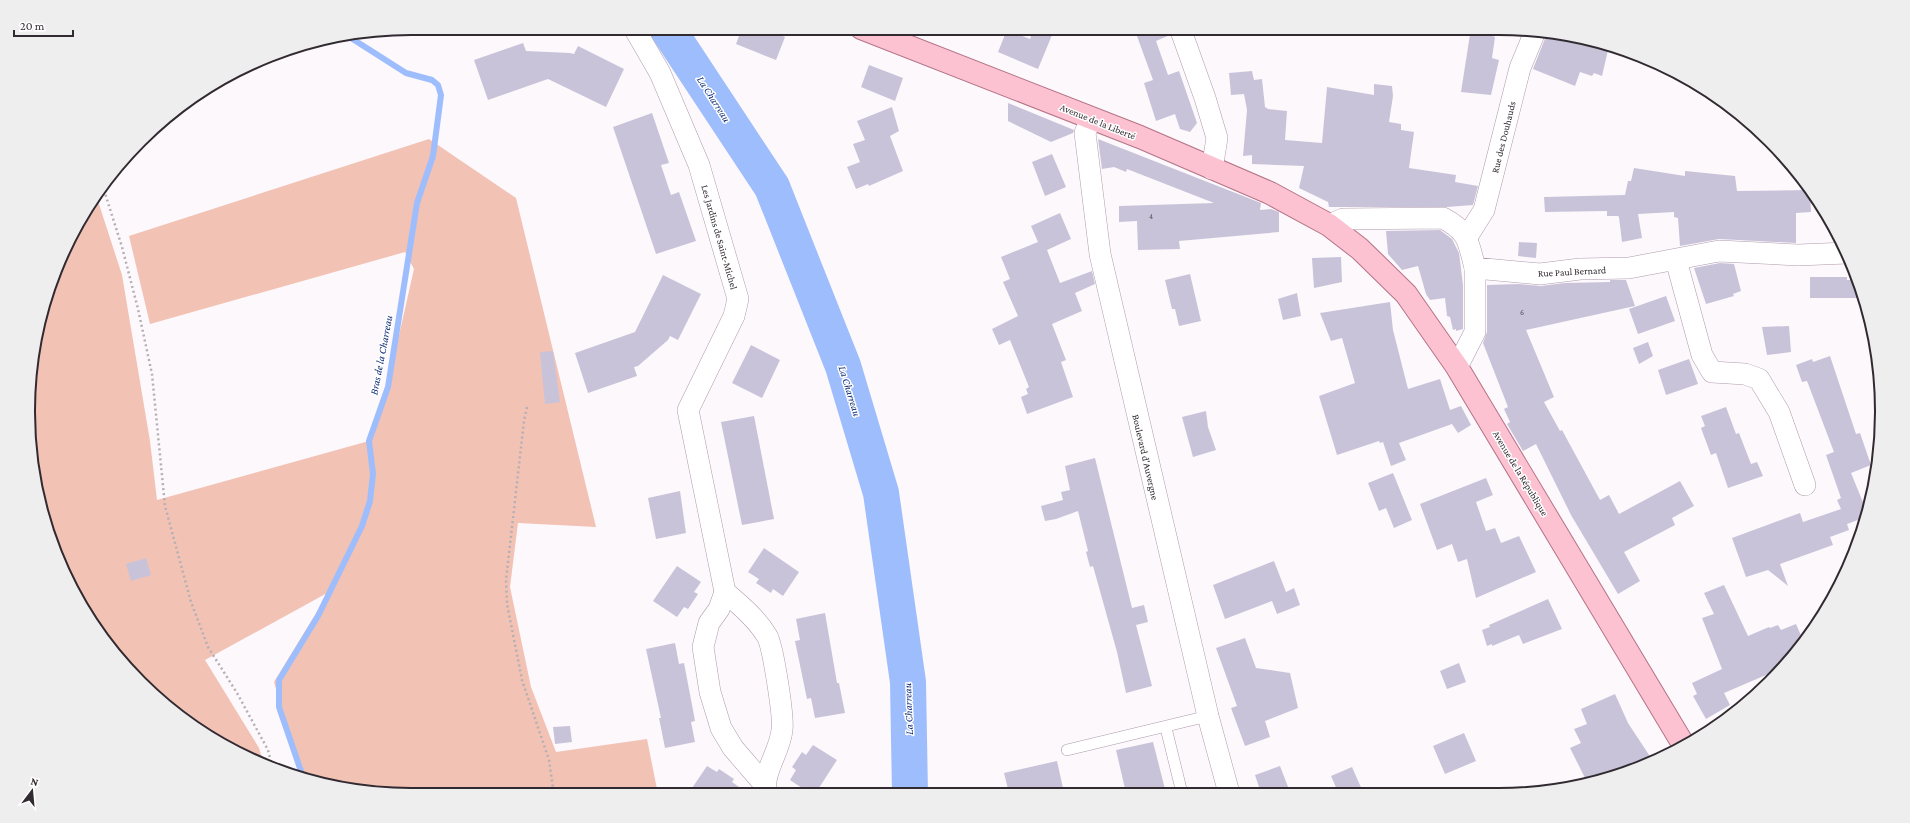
<svg xmlns="http://www.w3.org/2000/svg" width="1910" height="823" viewBox="0 0 1910 823" font-family="'Crimson Pro',serif">
<style>
.green{fill:#f2c2b4}
.lines{fill:none;stroke-linecap:round;stroke-linejoin:round}
.stream{stroke:#9ebdfd;stroke-width:6}
.river{stroke:#9ebdfd;stroke-width:36}
.building{fill:#c9c3da}
.lane-casing{stroke:#af9bac;stroke-width:12}
.street-casing{stroke:#af9bac;stroke-width:22}
.primary-casing{stroke:#b47386;stroke-width:24}
.path{stroke:#b4afb4;stroke-width:2.5;stroke-dasharray:2 3;stroke-linecap:butt}
.lane{stroke:#fff;stroke-width:11}
.street{stroke:#fff;stroke-width:21}
.primary{stroke:#fcc2d2;stroke-width:22}
.labels{text-anchor:middle;stroke-width:3;stroke-linejoin:round;paint-order:stroke}
.number-label{font-size:8px;fill:#57505b}
.street-label{font-size:10px;fill:#312a31;stroke:#fff}
.water-label{font-size:11px;font-style:italic;fill:#143179;stroke:#fff}
.rim{fill:none;stroke:#312a31;stroke-width:2}
</style>
<rect width="100%" height="100%" fill="#fdf8fc"/>
<path class="green" d="M 429,139 L 516,198 L 596,527 L 518,523 L 510,587 L 531,687 L 556,752 L 647,739 L 658,794 L 412,795 L 302,777 L 274,682 L 329,592 L 205,660 L 259,748 L 263,761 L 178,716 L 123,665 L 79,603 L 35,486 L 28,411 L 35,337 L 79,220 L 97,198 L 122,275 L 150,441 L 157,500 L 369,441 L 390,375 L 414,269 L 405,252 L 150,324 L 129,236 Z"/>
<g class="lines">
<path class="stream" d="M 303,777 L 279,707 L 279,680 L 318,616 L 362,526 L 370,501 L 373,474 L 369,441 L 388,387 L 417,203 L 433,156 L 441,95 L 438,85 L 432,80 L 406,73 L 351,38"/>
<path class="river" d="M 667,28 L 772,187 L 843,366 L 881,493 L 908,682 L 910,794"/>
</g>
<g class="building">
<path d="M 742,28 L 763,28 L 785,37 L 776,60 L 736,44 Z"/>
<path d="M 1034,28 L 1052,35 L 1038,69 L 998,52 L 1006,32 L 1012,32 L 1030,39 Z"/>
<path d="M 1134,28 L 1168,28 L 1170,35 L 1156,41 L 1168,75 L 1179,71 L 1197,123 L 1190,132 L 1180,129 L 1175,114 L 1156,121 L 1144,83 L 1153,80 Z"/>
<path d="M 1471,28 L 1491,28 L 1490,35 L 1495,37 L 1492,58 L 1499,60 L 1491,95 L 1461,92 Z"/>
<path d="M 1546,36 L 1609,46 L 1602,76 L 1594,73 L 1592,76 L 1580,72 L 1575,86 L 1533,69 Z"/>
<path d="M 523,43 L 526,51 L 570,53 L 574,54 L 578,46 L 624,69 L 606,107 L 548,79 L 488,100 L 474,60 Z"/>
<path d="M 869,65 L 903,78 L 895,101 L 861,87 Z"/>
<path d="M 1252,71 L 1254,80 L 1262,79 L 1265,107 L 1268,109 L 1287,111 L 1285,140 L 1322,143 L 1327,87 L 1374,95 L 1374,84 L 1392,86 L 1393,96 L 1389,122 L 1401,124 L 1401,130 L 1414,132 L 1409,168 L 1456,175 L 1455,182 L 1478,186 L 1473,205 L 1447,207 L 1329,207 L 1328,202 L 1299,188 L 1304,166 L 1252,164 L 1252,155 L 1243,156 L 1247,110 L 1244,94 L 1231,95 L 1229,73 Z"/>
<path d="M 1008,103 L 1074,130 L 1073,133 L 1051,142 L 1008,121 Z"/>
<path d="M 892,107 L 899,131 L 890,136 L 903,171 L 869,186 L 868,184 L 856,189 L 847,167 L 860,162 L 853,144 L 865,140 L 857,121 Z"/>
<path d="M 652,113 L 669,163 L 661,165 L 671,195 L 679,192 L 696,241 L 656,254 L 613,127 Z"/>
<path d="M 1098,139 L 1261,203 L 1260,210 L 1271,209 L 1279,212 L 1279,232 L 1179,241 L 1180,249 L 1138,250 L 1137,221 L 1119,222 L 1119,206 L 1214,203 L 1127,169 L 1126,172 L 1114,167 L 1102,169 Z"/>
<path d="M 1052,154 L 1066,187 L 1045,196 L 1032,162 Z"/>
<path d="M 1634,168 L 1685,176 L 1685,171 L 1735,176 L 1737,191 L 1810,190 L 1811,212 L 1796,213 L 1796,243 L 1719,239 L 1680,246 L 1678,218 L 1674,217 L 1674,212 L 1638,214 L 1642,238 L 1622,242 L 1619,217 L 1618,216 L 1607,216 L 1607,211 L 1545,212 L 1544,197 L 1625,195 L 1628,181 L 1631,181 Z"/>
<path d="M 1060,213 L 1071,239 L 1047,250 L 1060,283 L 1092,271 L 1095,284 L 1075,293 L 1082,311 L 1052,324 L 1066,360 L 1061,362 L 1073,397 L 1027,414 L 1021,397 L 1028,394 L 1026,389 L 1029,387 L 1010,340 L 999,345 L 992,329 L 1018,316 L 1003,282 L 1010,279 L 1001,257 L 1038,242 L 1031,226 Z"/>
<path d="M 1440,230 L 1452,239 L 1459,253 L 1463,285 L 1463,329 L 1456,331 L 1456,329 L 1453,330 L 1450,317 L 1447,316 L 1445,298 L 1430,300 L 1426,294 L 1418,266 L 1402,270 L 1388,254 L 1386,231 Z"/>
<path d="M 1519,242 L 1537,243 L 1536,258 L 1518,256 Z"/>
<path d="M 1341,257 L 1342,282 L 1314,288 L 1312,258 Z"/>
<path d="M 1720,263 L 1734,264 L 1741,291 L 1733,294 L 1734,296 L 1706,304 L 1694,268 Z"/>
<path d="M 1190,274 L 1201,321 L 1179,326 L 1175,309 L 1172,309 L 1165,280 Z"/>
<path d="M 663,275 L 701,294 L 678,340 L 670,336 L 668,340 L 638,366 L 634,367 L 637,376 L 588,393 L 575,353 L 635,332 Z"/>
<path d="M 1810,277 L 1847,277 L 1847,280 L 1856,280 L 1861,298 L 1810,298 Z"/>
<path d="M 1610,280 L 1626,280 L 1635,306 L 1526,330 L 1554,397 L 1544,402 L 1560,431 L 1562,430 L 1600,500 L 1609,495 L 1619,514 L 1680,481 L 1694,506 L 1672,518 L 1675,525 L 1624,552 L 1640,581 L 1618,594 L 1571,515 L 1536,444 L 1523,451 L 1507,424 L 1510,422 L 1504,409 L 1508,407 L 1483,343 L 1487,332 L 1487,285 L 1519,284 L 1541,286 L 1565,283 L 1610,282 Z"/>
<path d="M 1297,293 L 1301,316 L 1283,320 L 1278,299 Z"/>
<path d="M 1666,296 L 1675,321 L 1638,334 L 1629,309 Z"/>
<path d="M 1390,302 L 1393,330 L 1408,389 L 1440,379 L 1450,410 L 1461,406 L 1471,425 L 1458,433 L 1452,424 L 1399,443 L 1406,460 L 1391,466 L 1383,442 L 1380,443 L 1379,441 L 1337,455 L 1319,396 L 1355,383 L 1342,338 L 1331,341 L 1320,313 Z"/>
<path d="M 1789,326 L 1791,352 L 1767,355 L 1762,327 Z"/>
<path d="M 1648,342 L 1653,356 L 1639,364 L 1633,348 Z"/>
<path d="M 751,345 L 780,360 L 762,398 L 732,383 Z"/>
<path d="M 553,351 L 560,402 L 545,404 L 540,352 Z"/>
<path d="M 1830,356 L 1856,434 L 1860,433 L 1871,465 L 1851,473 L 1867,512 L 1866,517 L 1847,524 L 1849,530 L 1830,537 L 1833,545 L 1780,564 L 1788,586 L 1768,570 L 1746,577 L 1732,538 L 1800,513 L 1803,522 L 1841,509 L 1837,500 L 1841,498 L 1826,455 L 1834,452 L 1807,381 L 1802,382 L 1796,365 L 1812,359 L 1813,362 Z"/>
<path d="M 1689,359 L 1698,384 L 1666,395 L 1658,370 Z"/>
<path d="M 1726,407 L 1736,434 L 1739,433 L 1751,464 L 1757,462 L 1763,476 L 1728,488 L 1716,453 L 1711,455 L 1701,428 L 1705,426 L 1701,416 Z"/>
<path d="M 1206,411 L 1208,427 L 1216,450 L 1193,457 L 1182,417 Z"/>
<path d="M 754,416 L 774,519 L 742,525 L 721,422 Z"/>
<path d="M 1095,458 L 1132,608 L 1144,605 L 1148,622 L 1136,625 L 1152,686 L 1126,693 L 1117,652 L 1093,566 L 1090,567 L 1086,552 L 1088,551 L 1078,511 L 1056,519 L 1045,521 L 1041,506 L 1063,500 L 1061,492 L 1070,490 L 1065,466 Z"/>
<path d="M 1393,473 L 1412,520 L 1394,528 L 1386,508 L 1379,511 L 1368,483 Z"/>
<path d="M 1486,478 L 1493,495 L 1476,502 L 1486,531 L 1495,528 L 1501,543 L 1519,536 L 1536,572 L 1476,598 L 1467,559 L 1458,562 L 1452,544 L 1437,550 L 1420,504 Z"/>
<path d="M 680,491 L 686,533 L 656,539 L 648,498 Z"/>
<path d="M 764,548 L 799,572 L 783,596 L 773,589 L 771,593 L 756,583 L 759,579 L 748,572 Z"/>
<path d="M 146,558 L 151,575 L 131,581 L 126,564 Z"/>
<path d="M 1274,561 L 1286,592 L 1294,588 L 1300,605 L 1277,614 L 1272,601 L 1225,619 L 1213,585 Z"/>
<path d="M 677,566 L 701,582 L 694,592 L 698,594 L 688,609 L 684,607 L 677,617 L 653,601 Z"/>
<path d="M 1724,585 L 1748,636 L 1769,627 L 1770,628 L 1778,625 L 1781,630 L 1796,624 L 1803,640 L 1773,672 L 1724,693 L 1730,705 L 1706,719 L 1693,696 L 1697,694 L 1692,683 L 1722,669 L 1702,618 L 1714,614 L 1704,593 Z"/>
<path d="M 1548,599 L 1562,629 L 1523,644 L 1519,635 L 1492,646 L 1492,644 L 1487,646 L 1482,630 L 1490,627 L 1489,625 Z"/>
<path d="M 825,613 L 837,683 L 839,683 L 845,713 L 815,718 L 811,698 L 807,699 L 795,641 L 800,640 L 796,619 Z"/>
<path d="M 1245,638 L 1256,668 L 1290,673 L 1298,708 L 1265,721 L 1270,737 L 1245,746 L 1231,708 L 1237,706 L 1216,648 Z"/>
<path d="M 675,643 L 679,664 L 684,663 L 693,710 L 695,721 L 691,722 L 695,742 L 665,748 L 659,718 L 661,718 L 646,649 Z"/>
<path d="M 1459,663 L 1466,682 L 1447,689 L 1440,671 Z"/>
<path d="M 1615,694 L 1628,723 L 1653,761 L 1645,766 L 1587,782 L 1570,748 L 1581,743 L 1574,729 L 1587,724 L 1581,709 Z"/>
<path d="M 570,726 L 572,742 L 555,744 L 553,727 Z"/>
<path d="M 1464,733 L 1476,761 L 1445,774 L 1433,746 Z"/>
<path d="M 1153,742 L 1166,793 L 1126,793 L 1116,750 Z"/>
<path d="M 813,745 L 837,760 L 815,794 L 811,794 L 790,780 L 796,770 L 792,767 L 802,752 L 806,755 Z"/>
<path d="M 1057,761 L 1063,788 L 1056,790 L 1056,793 L 1009,793 L 1004,773 Z"/>
<path d="M 707,766 L 717,772 L 719,769 L 734,779 L 732,782 L 749,794 L 688,794 Z"/>
<path d="M 1280,766 L 1290,792 L 1261,793 L 1255,775 Z"/>
<path d="M 1352,767 L 1363,792 L 1338,792 L 1331,776 Z"/>
</g>
<g class="lines">
<g class="lane-casing">
<g id="lane">
<path d="M 1166,728 L 1182,793"/>
<path d="M 1067,750 L 1208,716"/>
</g>
</g>
<g class="street-casing">
<g id="street">
<path d="M 634,28 L 660,73 L 699,165 L 738,299 L 734,316 L 688,410 L 725,592 C 740,605 757,619 767,636 C 773,646 784,717 782,730 C 780,752 762,772 766,794"/>
<path d="M 1180,28 L 1205,98 L 1217,138 L 1212,169"/>
<path d="M 1091,118 L 1085,133 L 1100,254 L 1208,716 L 1229,793"/>
<path d="M 1329,225 L 1343,219 L 1443,218 C 1469,232 1468,241 1475,268 L 1540,274 L 1580,269 L 1629,268 L 1719,251 L 1798,255 L 1847,253"/>
<path d="M 1467,237 L 1484,210 L 1520,68 L 1534,34"/>
<path d="M 1676,260 L 1702,355 L 1712,372 L 1745,374 L 1759,379 L 1779,412 L 1805,485"/>
<path d="M 1457,367 L 1475,332 L 1475,268"/>
<path d="M 725,592 L 719,609 L 709,623 L 703,647 L 710,692 L 721,728 L 733,748 L 764,784"/>
</g>
</g>
<g class="primary-casing">
<path id="primary" d="M 861,28 L 1140,137 L 1270,193 L 1329,225 L 1360,249 L 1406,294 L 1457,367 L 1683,744"/>
</g>
<g class="path">
<path d="M 104,190 L 122,247 L 138,309 L 152,374 L 165,506 L 191,602 L 208,647 L 237,693 L 268,750 L 272,766"/>
<path d="M 527,407 L 524,421 L 506,580 L 507,604 L 522,680 L 549,760 L 554,795"/>
</g>
<use href="#lane" class="lane"/>
<use href="#street" class="street"/>
<use href="#primary" class="primary"/>
</g>
<g class="labels">
<g class="number-label">
<text x="1151" y="219">4</text>
<text x="1522" y="315">6</text>
</g>
<g class="street-label">
<text transform="translate(1098 121) rotate(22)" y="4">Avenue de la Liberté</text>
<text transform="translate(1503 137) rotate(-76)" y="4">Rue des Douhauds</text>
<text transform="translate(720 237) rotate(74)" y="4">Les Jardins de Saint-Michel</text>
<text transform="translate(1572 271) rotate(-3)" y="4">Rue Paul Bernard</text>
<text transform="translate(1146 457) rotate(77)" y="4">Boulevard d'Auvergne</text>
<text transform="translate(1521 473) rotate(59)" y="4">Avenue de la République</text>
</g>
<g class="water-label">
<text transform="translate(714 99) rotate(57)" y="4">La Charreau</text>
<text transform="translate(381 355) rotate(-79)" y="4">Bras de la Charreau</text>
<text transform="translate(850 391) rotate(73)" y="4">La Charreau</text>
<text transform="translate(908 709) rotate(-92)" y="4">La Charreau</text>
</g>
</g>
<path d="M0 0H1910V823H0ZM411 35H1499A376 376 0 0 1 1875 411V412A376 376 0 0 1 1499 788H411A376 376 0 0 1 35 412V411A376 376 0 0 1 411 35Z" fill="#efeeef" fill-rule="evenodd"/>
<path class="rim" d="M411 35H1499A376 376 0 0 1 1875 411V412A376 376 0 0 1 1499 788H411A376 376 0 0 1 35 412V411A376 376 0 0 1 411 35Z"/>
<g transform="translate(32 791) rotate(16)" stroke="#ffffff" stroke-width="3" paint-order="stroke">
<path d="M0-3L7 15L0 10L-7 15Z" fill="#312a31"/>
<text y="-6" font-size="11" font-weight="bold" text-anchor="middle" fill="#312a31">N</text>
</g>
<path d="M14 30v6h59v-6" fill="none" stroke="#312a31" stroke-width="2"/>
<text x="20" y="30" font-size="12" fill="#312a31" stroke="#ffffff" stroke-width="3" paint-order="stroke">20 m</text>
</svg>
